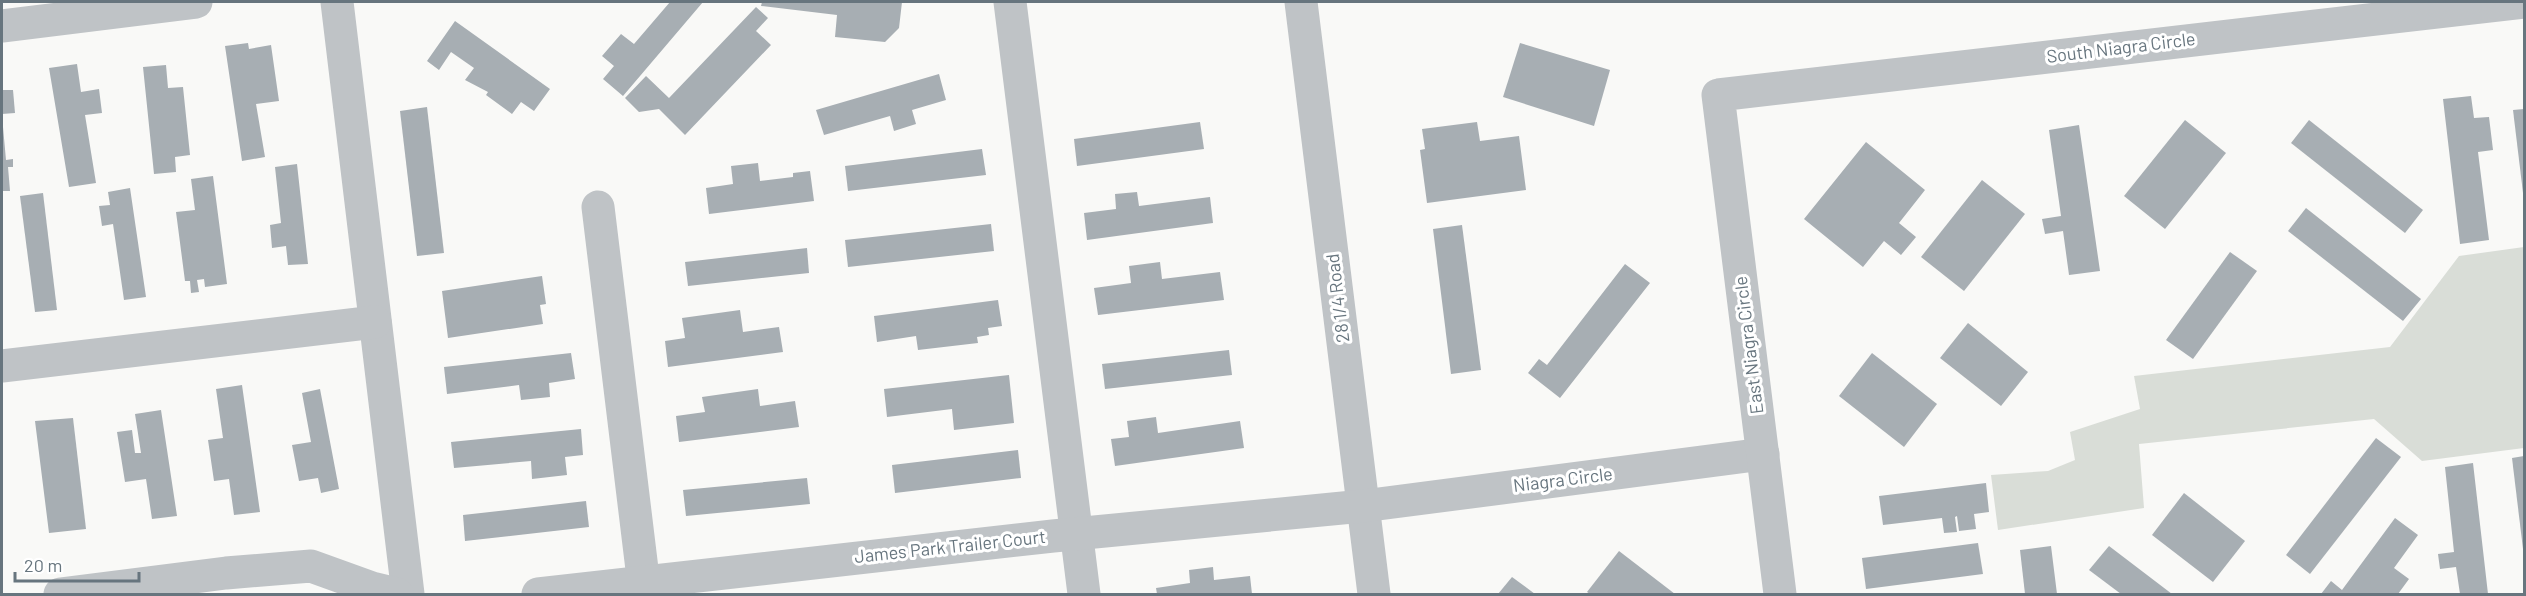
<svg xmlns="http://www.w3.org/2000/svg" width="2526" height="596" viewBox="0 0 2526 596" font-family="Barlow,sans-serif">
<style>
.green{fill:#d9ddd7}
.building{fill:#a7aeb3}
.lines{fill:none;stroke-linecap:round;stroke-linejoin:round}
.minor{stroke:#bfc3c6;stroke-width:33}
.labels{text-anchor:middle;stroke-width:6;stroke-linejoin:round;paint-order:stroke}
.street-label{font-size:18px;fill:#67757e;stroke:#fff}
</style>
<rect width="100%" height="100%" fill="#f9f9f7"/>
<path class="green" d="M 2524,247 L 2524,448 L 2422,461 L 2374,419 L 2139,444 L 2144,508 L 1998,530 L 1991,475 L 2048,471 L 2075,460 L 2070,432 L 2140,409 L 2134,376 L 2390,347 L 2459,256 Z"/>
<g class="building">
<path d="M 670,2 L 703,2 L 623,96 L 603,79 L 614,66 L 602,56 L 621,34 L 634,44 Z"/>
<path d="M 762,2 L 902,2 L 899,28 L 885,42 L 835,37 L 837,15 L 761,6 Z"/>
<path d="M 756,7 L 768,18 L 756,31 L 771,45 L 685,135 L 659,109 L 639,112 L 625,98 L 646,76 L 669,98 Z"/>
<path d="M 455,21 L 550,89 L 534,111 L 521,102 L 512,114 L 486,95 L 488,92 L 465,80 L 474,68 L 451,52 L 439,70 L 427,61 Z"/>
<path d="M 248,43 L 249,49 L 271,45 L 279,101 L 256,104 L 265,157 L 242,161 L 225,46 Z"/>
<path d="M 1520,43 L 1610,70 L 1594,126 L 1503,97 Z"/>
<path d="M 77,64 L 81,92 L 99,89 L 102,113 L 85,115 L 96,183 L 69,187 L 49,68 Z"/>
<path d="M 166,65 L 168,88 L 183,87 L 190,155 L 175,157 L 176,172 L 154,174 L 143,67 Z"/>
<path d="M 939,74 L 946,100 L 912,110 L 916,124 L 894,131 L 890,116 L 824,135 L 816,110 Z"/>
<path d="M 2,90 L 13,90 L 15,113 L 2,114 Z"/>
<path d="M 2471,96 L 2474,118 L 2489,117 L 2493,150 L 2478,152 L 2489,240 L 2460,244 L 2443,99 Z"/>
<path d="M 427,107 L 444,253 L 417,256 L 400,111 Z"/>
<path d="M 2524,109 L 2524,193 L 2523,193 L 2513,110 Z"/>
<path d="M 2185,120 L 2226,153 L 2165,229 L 2124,196 Z"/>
<path d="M 2309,120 L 2423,210 L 2405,233 L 2291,143 Z"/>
<path d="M 1200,122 L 1204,149 L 1077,166 L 1074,139 Z"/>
<path d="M 1477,122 L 1480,141 L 1519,136 L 1526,190 L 1427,203 L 1420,150 L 1425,149 L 1422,129 Z"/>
<path d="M 2079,125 L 2100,271 L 2069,275 L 2063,231 L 2045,234 L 2042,219 L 2061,216 L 2049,130 Z"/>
<path d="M 3,127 L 6,160 L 13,159 L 13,167 L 8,167 L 10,191 L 2,191 Z"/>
<path d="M 1866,142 L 1925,190 L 1899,223 L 1916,237 L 1901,255 L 1884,241 L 1863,267 L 1804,219 Z"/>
<path d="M 982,149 L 986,175 L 848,191 L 845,166 Z"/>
<path d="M 758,163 L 760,181 L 793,177 L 793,173 L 810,171 L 814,201 L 709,214 L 706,188 L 733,184 L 731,166 Z"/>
<path d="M 297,164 L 308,264 L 288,265 L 286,246 L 272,248 L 270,225 L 281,223 L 275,167 Z"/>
<path d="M 213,176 L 227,284 L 205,287 L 204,279 L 197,280 L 199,292 L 191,293 L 190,281 L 185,281 L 176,212 L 195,210 L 191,179 Z"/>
<path d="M 1982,180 L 2025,214 L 1964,291 L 1921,257 Z"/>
<path d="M 130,188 L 146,297 L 124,300 L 113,224 L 102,226 L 99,206 L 110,205 L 108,192 Z"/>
<path d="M 1137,192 L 1139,206 L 1210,197 L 1213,223 L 1087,240 L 1084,213 L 1116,209 L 1115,194 Z"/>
<path d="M 43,193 L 57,310 L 35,312 L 20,196 Z"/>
<path d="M 2306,208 L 2421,299 L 2403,321 L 2288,231 Z"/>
<path d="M 991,224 L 994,251 L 848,267 L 845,240 Z"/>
<path d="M 1462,225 L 1481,370 L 1451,374 L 1433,229 Z"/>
<path d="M 807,248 L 809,273 L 688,286 L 685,262 Z"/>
<path d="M 2230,252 L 2257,271 L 2193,359 L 2166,340 Z"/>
<path d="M 1160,262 L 1162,279 L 1220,272 L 1224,300 L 1098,315 L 1094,288 L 1131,283 L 1129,266 Z"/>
<path d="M 1625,264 L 1650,283 L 1560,398 L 1528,373 L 1539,359 L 1547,365 Z"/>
<path d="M 542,276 L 546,304 L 540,305 L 543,324 L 448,338 L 442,291 Z"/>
<path d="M 998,300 L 1002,326 L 988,328 L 989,335 L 977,337 L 978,343 L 918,350 L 916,336 L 877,342 L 874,316 Z"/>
<path d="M 740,310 L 743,332 L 779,327 L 783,352 L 668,367 L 665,341 L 685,338 L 682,318 Z"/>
<path d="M 1968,323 L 2028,372 L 2001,406 L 1940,358 Z"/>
<path d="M 1229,350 L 1232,375 L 1105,389 L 1102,364 Z"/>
<path d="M 571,353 L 575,379 L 549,383 L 550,397 L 521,400 L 519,385 L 447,394 L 444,367 Z"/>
<path d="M 1872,353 L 1937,404 L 1904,447 L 1839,396 Z"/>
<path d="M 1009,375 L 1014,423 L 954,430 L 952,409 L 887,417 L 884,389 Z"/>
<path d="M 242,385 L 260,512 L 234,515 L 229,479 L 214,481 L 208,440 L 223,438 L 216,389 Z"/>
<path d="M 320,389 L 339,489 L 321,493 L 318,478 L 299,481 L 292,445 L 311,442 L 302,393 Z"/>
<path d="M 758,389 L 760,406 L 795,401 L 799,427 L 679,442 L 676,416 L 705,412 L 702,397 Z"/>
<path d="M 161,410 L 177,516 L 152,519 L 146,479 L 125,482 L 117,432 L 132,430 L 135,453 L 141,453 L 135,414 Z"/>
<path d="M 1156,417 L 1158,433 L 1240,421 L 1244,448 L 1115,466 L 1111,439 L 1129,437 L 1127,421 Z"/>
<path d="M 73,418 L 86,529 L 49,533 L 35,421 Z"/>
<path d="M 581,429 L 583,455 L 565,457 L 567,475 L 532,479 L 531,461 L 454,468 L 451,442 Z"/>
<path d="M 2376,438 L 2401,457 L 2310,574 L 2286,555 Z"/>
<path d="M 1018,450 L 1021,478 L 895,493 L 892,465 Z"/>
<path d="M 2524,456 L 2524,549 L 2523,549 L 2512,458 Z"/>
<path d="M 2473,463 L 2488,594 L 2460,594 L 2456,567 L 2440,569 L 2438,554 L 2454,552 L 2445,467 Z"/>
<path d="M 807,478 L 810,504 L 686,516 L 683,490 Z"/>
<path d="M 1986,483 L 1989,512 L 1974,514 L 1976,529 L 1959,531 L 1957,516 L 1955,517 L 1957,532 L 1944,533 L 1942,518 L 1883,525 L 1879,496 Z"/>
<path d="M 2184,493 L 2245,541 L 2213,582 L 2152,535 Z"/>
<path d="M 586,501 L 589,527 L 465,541 L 463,515 Z"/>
<path d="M 2395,518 L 2418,535 L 2394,568 L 2409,579 L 2398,594 L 2321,594 L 2331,581 L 2342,590 Z"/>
<path d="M 1978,543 L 1983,574 L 1866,589 L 1862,558 Z"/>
<path d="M 2051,546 L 2057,594 L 2025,594 L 2020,550 Z"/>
<path d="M 2109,546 L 2172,594 L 2121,594 L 2089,570 Z"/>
<path d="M 1619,551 L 1675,594 L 1590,594 L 1587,592 Z"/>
<path d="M 1213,567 L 1214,580 L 1250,576 L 1252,594 L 1157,594 L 1156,588 L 1190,583 L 1189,570 Z"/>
<path d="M 1512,577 L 1535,594 L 1498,594 Z"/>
</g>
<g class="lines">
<g class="minor">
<path d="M 337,2 L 408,594"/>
<path d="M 1010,2 L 1084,594"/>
<path d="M 1301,2 L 1374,594"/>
<path d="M 2,26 L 196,2"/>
<path d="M 598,207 L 645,594"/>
<path d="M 2,366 L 375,322"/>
<path d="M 60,594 L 226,573 L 311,566 L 372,588 L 397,594"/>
<path d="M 538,594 L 1053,536 L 1363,506 L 1763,454"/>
<path d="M 1780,594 L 1718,95 L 2524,2"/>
</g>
</g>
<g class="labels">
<g class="street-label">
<text transform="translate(2121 48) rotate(-7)" y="6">South Niagra Circle</text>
<text transform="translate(1338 298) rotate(-97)" y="6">28 1/4 Road</text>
<text transform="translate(1749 345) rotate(-97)" y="6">East Niagra Circle</text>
<text transform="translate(1563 480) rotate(-7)" y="6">Niagra Circle</text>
<text transform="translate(950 547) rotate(-6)" y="6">James Park Trailer Court</text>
</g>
</g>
<rect width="2526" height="596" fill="none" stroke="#67757e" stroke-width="6"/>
<path d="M15 572v9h124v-9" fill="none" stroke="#67757e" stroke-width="3"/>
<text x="24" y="572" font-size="18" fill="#67757e" stroke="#ffffff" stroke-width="4.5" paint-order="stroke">20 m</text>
</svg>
